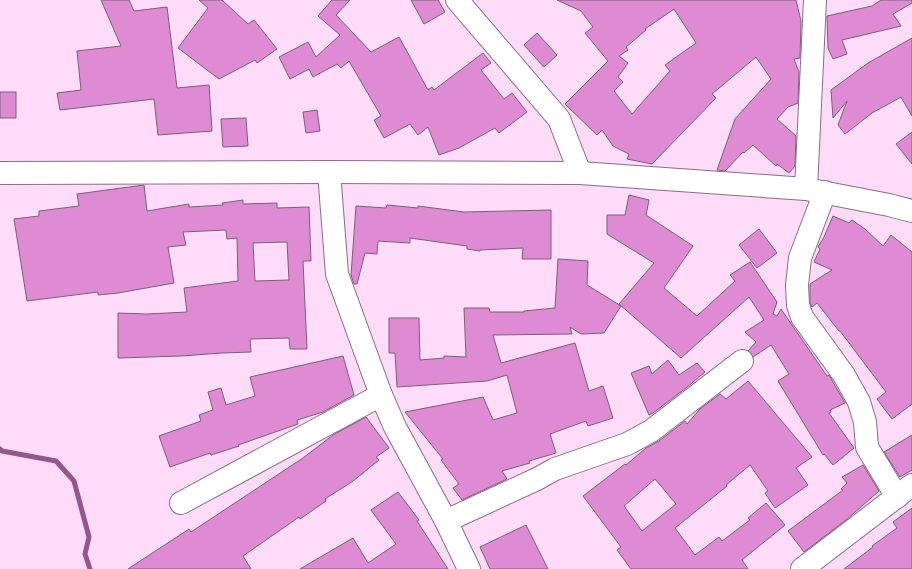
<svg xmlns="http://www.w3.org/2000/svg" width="912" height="569" viewBox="0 0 912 569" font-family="'Open Sans',sans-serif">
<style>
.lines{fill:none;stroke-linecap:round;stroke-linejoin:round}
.stream{stroke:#94578d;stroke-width:5}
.building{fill:#df8bd4;stroke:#7c5e78;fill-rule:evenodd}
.minor-casing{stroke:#8b6d86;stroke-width:24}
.major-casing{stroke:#8b6d86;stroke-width:24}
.minor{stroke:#fff;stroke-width:22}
.major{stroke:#fff;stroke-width:22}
</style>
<rect width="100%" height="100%" fill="#fedcf9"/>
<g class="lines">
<path class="stream" d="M 0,449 L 2,451 L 56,461 L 74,481 L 89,537 L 85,554 L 90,569"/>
</g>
<g class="building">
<path d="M 101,0 L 129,0 L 134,11 L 167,7 L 177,88 L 209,85 L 212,131 L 158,135 L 154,99 L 60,110 L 57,93 L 81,90 L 77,51 L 121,46 Z"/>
<path d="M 199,0 L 222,0 L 248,24 L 254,20 L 277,49 L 257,63 L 255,60 L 219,79 L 178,48 L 208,8 Z"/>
<path d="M 332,0 L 350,0 L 336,15 L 371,52 L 399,37 L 428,90 L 432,87 L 434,90 L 483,53 L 491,63 L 481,70 L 504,99 L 512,93 L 527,112 L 499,133 L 495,128 L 459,148 L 439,155 L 428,127 L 418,135 L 410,124 L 384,138 L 374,120 L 381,116 L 349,61 L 341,68 L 337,64 L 313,77 L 309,69 L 290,79 L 279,57 L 308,42 L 316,57 L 340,35 L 318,16 Z"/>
<path d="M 411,0 L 438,0 L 445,12 L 424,24 Z"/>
<path d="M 557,0 L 796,0 L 801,21 L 800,58 L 794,59 L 799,72 L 798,103 L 788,107 L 777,119 L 796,136 L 795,166 L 789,173 L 777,164 L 776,166 L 753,145 L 744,153 L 743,152 L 725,171 L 717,170 L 735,119 L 771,79 L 756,57 L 712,94 L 716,98 L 652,164 L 627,159 L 629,154 L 613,146 L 602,130 L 597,135 L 565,104 L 608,61 L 585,33 L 593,27 L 581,11 ZM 674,9 L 696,43 L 665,65 L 670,71 L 632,114 L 614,91 L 623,82 L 618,77 L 628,63 L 619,56 L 628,50 L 626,47 L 646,30 L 645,29 Z"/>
<path d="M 881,0 L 912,0 L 912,3 L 893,14 L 901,26 L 842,40 L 847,54 L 833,59 L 828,48 L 827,16 L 872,6 Z"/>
<path d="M 537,33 L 557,55 L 544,67 L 524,45 Z"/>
<path d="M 912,38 L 912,116 L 901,97 L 872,113 L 845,134 L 838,125 L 847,101 L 833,118 L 831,90 L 868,63 Z"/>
<rect x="0" y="92" width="16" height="26"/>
<path d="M 317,110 L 320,131 L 306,133 L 303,112 Z"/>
<path d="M 246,118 L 248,146 L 223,147 L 221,119 Z"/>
<path d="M 912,132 L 912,164 L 896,144 Z"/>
<path d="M 144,185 L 147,211 L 189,204 L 189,207 L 223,205 L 222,203 L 243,200 L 243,204 L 277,203 L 277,208 L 309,207 L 311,261 L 303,261 L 307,349 L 290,349 L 289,338 L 250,339 L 251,352 L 222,353 L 181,356 L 118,358 L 118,313 L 147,314 L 187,312 L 184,288 L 238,281 L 237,238 L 227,239 L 226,230 L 183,232 L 186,245 L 168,247 L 174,283 L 118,293 L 98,295 L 98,292 L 27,301 L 14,219 L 39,216 L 39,211 L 79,206 L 77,194 ZM 287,242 L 289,280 L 255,281 L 253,243 Z"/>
<path d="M 629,195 L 649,200 L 646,215 L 693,246 L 664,288 L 697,316 L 735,281 L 730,275 L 750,262 L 777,302 L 773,314 L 777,316 L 781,309 L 827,376 L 829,375 L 845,403 L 830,410 L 831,412 L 829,413 L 854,448 L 833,465 L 824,454 L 823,455 L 778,381 L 789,374 L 771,345 L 753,357 L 748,351 L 756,342 L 745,332 L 764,320 L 749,297 L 681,358 L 619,304 L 654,263 L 607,234 L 607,215 L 625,215 Z"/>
<path d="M 387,205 L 418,208 L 418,206 L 464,212 L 551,210 L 551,259 L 522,259 L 523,248 L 480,250 L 480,251 L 467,249 L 467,246 L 410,238 L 410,243 L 378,241 L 377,254 L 365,253 L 357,284 L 354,284 L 351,275 L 356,206 L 386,208 Z"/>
<path d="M 833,216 L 849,223 L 852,220 L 865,229 L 883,246 L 891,235 L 912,252 L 912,404 L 892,419 L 877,399 L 886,392 L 840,331 L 839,331 L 817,303 L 812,307 L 810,303 L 810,284 L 832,270 L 814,262 L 820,249 L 818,247 L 824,237 Z"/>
<path d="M 759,229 L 777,253 L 757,268 L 739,245 Z"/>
<path d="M 558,259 L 588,261 L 587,285 L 621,306 L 604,333 L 581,334 L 570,327 L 572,334 L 493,335 L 501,363 L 575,343 L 589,391 L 603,386 L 613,418 L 588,426 L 586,421 L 550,434 L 556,453 L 529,461 L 530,463 L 502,471 L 507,479 L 462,500 L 453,488 L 459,484 L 441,460 L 443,459 L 405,412 L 483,397 L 493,420 L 517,413 L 507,375 L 487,381 L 397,387 L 395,353 L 389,353 L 389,318 L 419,318 L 420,360 L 444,358 L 444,356 L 466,357 L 464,308 L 489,308 L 490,312 L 524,312 L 524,311 L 555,308 Z"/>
<path d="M 343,356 L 354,395 L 323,412 L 297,420 L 298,424 L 238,445 L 239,446 L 211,455 L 210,453 L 170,467 L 159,436 L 201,421 L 199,415 L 213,410 L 208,392 L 221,388 L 226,405 L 255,396 L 250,377 Z"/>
<path d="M 668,360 L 679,375 L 697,363 L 705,372 L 686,388 L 653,413 L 649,415 L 631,373 L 649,366 L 652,374 Z"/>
<path d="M 748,381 L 812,457 L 796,468 L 808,485 L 775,508 L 765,493 L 768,491 L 750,465 L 726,485 L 727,486 L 675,528 L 695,555 L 719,537 L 722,541 L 750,520 L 748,518 L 766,503 L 785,525 L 742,560 L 748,569 L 631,569 L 617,550 L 621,547 L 583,496 L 625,464 L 626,465 L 646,448 L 659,441 L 685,421 L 687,424 L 700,409 L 720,394 L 726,399 ZM 655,479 L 676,504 L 642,531 L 624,506 Z"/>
<path d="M 366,417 L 389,448 L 376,457 L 379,460 L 353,481 L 325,499 L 326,501 L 300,519 L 299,517 L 243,556 L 251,569 L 128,569 L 189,529 L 191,532 L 238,501 L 303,458 L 333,435 Z"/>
<path d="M 912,435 L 912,470 L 900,477 L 884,452 Z"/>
<path d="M 863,465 L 879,491 L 846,520 L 804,552 L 788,531 L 843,490 L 841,489 L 847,483 L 842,477 Z"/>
<path d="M 398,492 L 419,520 L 417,521 L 448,569 L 300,569 L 353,538 L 368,563 L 396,544 L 371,510 Z"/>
<path d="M 912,508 L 912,569 L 844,569 L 873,547 L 872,546 L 897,528 L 893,522 Z"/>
<path d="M 526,525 L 548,569 L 490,569 L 480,547 Z"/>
</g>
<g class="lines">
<g class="minor-casing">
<g id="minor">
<path d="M 457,0 L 559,119 L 580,173"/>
<path d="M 329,172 L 337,274 L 381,395 L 395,427 L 446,521 L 469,569"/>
<path d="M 806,189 L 815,0"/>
<path d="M 825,192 L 800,258 L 797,285 L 798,305 L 802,317 L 844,375 L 859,402 L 865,422 L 867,447 L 897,497"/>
<path d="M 181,503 L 381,395"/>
<path d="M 446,521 L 537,479 L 555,469 L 627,444 L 651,431 L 742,361"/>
<path d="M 802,569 L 912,485"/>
</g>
</g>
<g class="major-casing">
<path id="major" d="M 0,173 L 329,172 L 580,173 L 806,189 L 889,205 L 912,211"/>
</g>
<use href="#minor" class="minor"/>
<use href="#major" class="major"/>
</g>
</svg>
